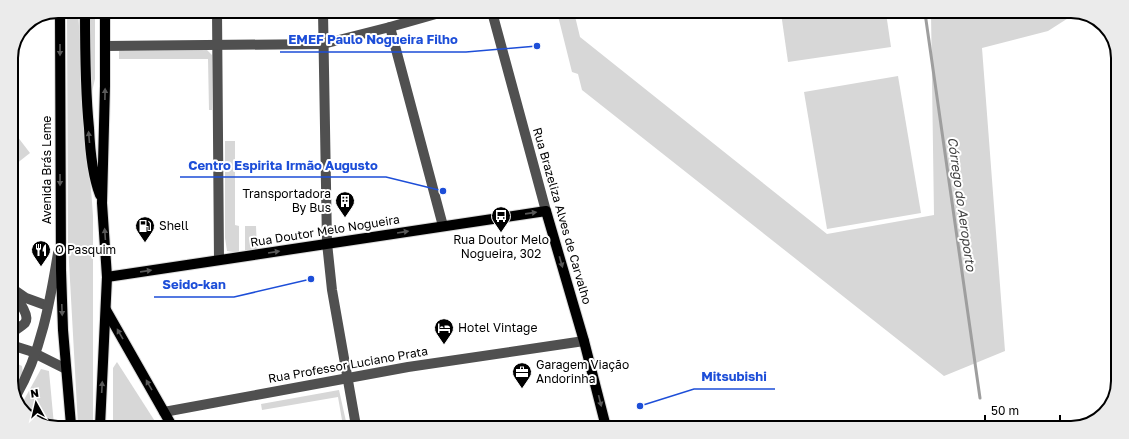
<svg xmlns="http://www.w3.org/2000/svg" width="1129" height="439" viewBox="0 0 1129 439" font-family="'Golos Text',sans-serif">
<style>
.green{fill:#d7d7d7}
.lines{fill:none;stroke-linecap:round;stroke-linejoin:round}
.stream{stroke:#9e9e9e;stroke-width:3}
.major-casing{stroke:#dbdbdb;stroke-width:12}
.minor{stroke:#505050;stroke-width:10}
.major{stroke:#000;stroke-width:10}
.oneway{fill:#595959}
.labels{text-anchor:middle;stroke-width:4;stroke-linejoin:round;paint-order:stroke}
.street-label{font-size:12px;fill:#000;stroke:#fff}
.poi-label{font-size:12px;fill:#000;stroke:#fff;text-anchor:start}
.water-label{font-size:13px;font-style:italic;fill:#3f3f3f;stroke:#fff}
.rim{fill:none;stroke:#000;stroke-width:2}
.leader{fill:none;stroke:#1d4ed8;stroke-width:1.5}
.callout-dot{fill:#1d4ed8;stroke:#fff;stroke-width:1.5}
.callout-label{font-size:13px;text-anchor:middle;font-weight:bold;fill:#1d4ed8;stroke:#fff;stroke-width:4;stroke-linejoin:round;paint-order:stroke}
</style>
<rect width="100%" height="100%" fill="#fff"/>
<g class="green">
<path d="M 67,11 L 78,11 L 84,101 L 88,17 L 95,18 L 95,79 L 89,104 L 85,107 L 93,216 L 93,426 L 78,425 L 68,244 Z"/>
<path d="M 557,12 L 574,12 L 580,37 L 827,234 L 934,215 L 931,13 L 1086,14 L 1096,20 L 1073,15 L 1048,31 L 982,48 L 1005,351 L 944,376 L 582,90 L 578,74 L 572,72 Z"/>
<path d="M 781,13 L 886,13 L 891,47 L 788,62 Z"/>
<path d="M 207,50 L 212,55 L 212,110 L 209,110 L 208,59 L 119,59 L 119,51 Z"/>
<path d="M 898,76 L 921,213 L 827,229 L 804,92 Z"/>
<path d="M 17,136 L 30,153 L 11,168 L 11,140 Z"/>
<path d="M 225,141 L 235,141 L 235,225 L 239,226 L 239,253 L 227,251 L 225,238 Z"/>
<path d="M 245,226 L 256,226 L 257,249 L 245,252 Z"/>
<path d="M 11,361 L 22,366 L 23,373 L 14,391 L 11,384 Z"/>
<path d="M 117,362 L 158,426 L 113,426 L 113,368 Z"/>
<path d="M 41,369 L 49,371 L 54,425 L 43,425 L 21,410 L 20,407 Z"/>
<path d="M 339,390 L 347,426 L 343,426 L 338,397 L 262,410 L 261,404 Z"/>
</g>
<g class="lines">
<path class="stream" d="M 925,13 L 980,398"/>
<g class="major-casing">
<g id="major">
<path d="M 60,11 L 61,270 L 63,330 L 71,425"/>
<path d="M 85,11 C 85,50 85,89 89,128 C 90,151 92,174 100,195"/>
<path d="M 107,277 L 546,211 L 584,341 L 606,427"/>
<path d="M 106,310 L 172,426"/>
<path d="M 100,426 L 107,277 L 102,203 L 105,86 L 105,11"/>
</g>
</g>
<g class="minor">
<path d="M 217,11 L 219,260"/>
<path d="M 323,12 L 327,243 L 332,290 L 356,426"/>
<path d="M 492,12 L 546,211"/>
<path d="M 390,27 L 443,226"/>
<path d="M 105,46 L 323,44 L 390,27 L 443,12"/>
<path d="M 13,289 L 26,298 L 48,306"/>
<path d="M 11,291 C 16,298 31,315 25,323 C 21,327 15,330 11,333"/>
<path d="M 11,345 L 30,351 L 66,369"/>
<path d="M 16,396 C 41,353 50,302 58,253"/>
<path d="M 164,412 L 408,367 L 584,341"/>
</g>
<use href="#major" class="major"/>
</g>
<defs><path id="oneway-solid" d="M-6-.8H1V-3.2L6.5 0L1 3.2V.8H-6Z"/></defs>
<g class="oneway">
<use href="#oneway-solid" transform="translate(60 50) rotate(90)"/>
<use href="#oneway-solid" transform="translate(105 94) rotate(-89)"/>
<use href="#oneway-solid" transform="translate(89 137) rotate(-95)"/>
<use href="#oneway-solid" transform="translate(60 180) rotate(90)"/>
<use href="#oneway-solid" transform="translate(531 213) rotate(-8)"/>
<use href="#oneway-solid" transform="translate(403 232) rotate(-9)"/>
<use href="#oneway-solid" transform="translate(105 234) rotate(-94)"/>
<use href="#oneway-solid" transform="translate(274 252) rotate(-9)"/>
<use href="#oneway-solid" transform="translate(561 262) rotate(74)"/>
<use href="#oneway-solid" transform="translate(146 271) rotate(-8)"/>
<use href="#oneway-solid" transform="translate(62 310) rotate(88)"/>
<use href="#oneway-solid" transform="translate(120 334) rotate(-120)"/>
<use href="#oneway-solid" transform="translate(149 385) rotate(-120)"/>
<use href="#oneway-solid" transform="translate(102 387) rotate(-87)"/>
<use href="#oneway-solid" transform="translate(600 401) rotate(76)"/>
</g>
<defs>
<g id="building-pin" transform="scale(1)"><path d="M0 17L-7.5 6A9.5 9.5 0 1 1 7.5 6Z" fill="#000" stroke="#fff"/><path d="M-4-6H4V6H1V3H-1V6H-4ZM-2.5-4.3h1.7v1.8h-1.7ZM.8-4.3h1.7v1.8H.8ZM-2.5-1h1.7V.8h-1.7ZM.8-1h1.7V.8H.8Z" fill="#fff"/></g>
<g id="bus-pin" transform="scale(1)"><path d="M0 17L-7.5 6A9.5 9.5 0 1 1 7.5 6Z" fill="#000" stroke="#fff"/><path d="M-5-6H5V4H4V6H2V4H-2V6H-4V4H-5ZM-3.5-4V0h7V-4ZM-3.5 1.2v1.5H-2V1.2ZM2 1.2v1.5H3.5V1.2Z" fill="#fff"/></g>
<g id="fuel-pin" transform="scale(1)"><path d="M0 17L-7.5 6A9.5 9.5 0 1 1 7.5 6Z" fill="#000" stroke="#fff"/><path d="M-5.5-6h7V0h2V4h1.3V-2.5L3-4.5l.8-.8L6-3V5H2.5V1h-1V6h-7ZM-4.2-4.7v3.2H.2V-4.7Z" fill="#fff"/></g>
<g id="restaurant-pin" transform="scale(1)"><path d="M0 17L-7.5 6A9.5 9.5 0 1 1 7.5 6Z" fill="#000" stroke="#fff"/><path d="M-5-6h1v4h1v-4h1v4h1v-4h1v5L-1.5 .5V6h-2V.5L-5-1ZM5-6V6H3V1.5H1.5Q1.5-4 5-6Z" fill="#fff"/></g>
<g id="hotel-pin" transform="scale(1)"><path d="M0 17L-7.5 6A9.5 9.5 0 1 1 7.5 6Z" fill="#000" stroke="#fff"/><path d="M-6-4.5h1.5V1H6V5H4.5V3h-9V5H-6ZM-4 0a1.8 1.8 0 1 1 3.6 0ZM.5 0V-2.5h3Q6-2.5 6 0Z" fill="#fff"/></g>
<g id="office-pin" transform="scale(1)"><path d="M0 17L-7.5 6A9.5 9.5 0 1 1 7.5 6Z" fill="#000" stroke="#fff"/><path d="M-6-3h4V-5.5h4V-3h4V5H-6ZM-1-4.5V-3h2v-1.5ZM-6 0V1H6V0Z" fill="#fff"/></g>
</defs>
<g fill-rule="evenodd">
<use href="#building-pin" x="345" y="201"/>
<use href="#bus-pin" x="501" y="216"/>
<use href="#fuel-pin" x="145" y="226"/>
<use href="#restaurant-pin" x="41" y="250"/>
<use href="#hotel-pin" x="444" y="328"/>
<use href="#office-pin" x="522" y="372"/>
</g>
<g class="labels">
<g class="street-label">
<text transform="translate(47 170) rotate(-90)" y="4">Avenida Brás Leme</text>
<text transform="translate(562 216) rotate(74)" y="4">Rua Brazeliza Alves de Carvalho</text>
<text transform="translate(325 231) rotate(-9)" y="4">Rua Doutor Melo Nogueira</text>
<text transform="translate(348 365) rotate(-10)" y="4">Rua Professor Luciano Prata</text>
</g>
<g class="poi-label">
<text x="331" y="198" text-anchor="end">Transportadora<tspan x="331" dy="14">By Bus</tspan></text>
<text x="159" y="230">Shell</text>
<text x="501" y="244" text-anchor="middle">Rua Doutor Melo<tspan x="501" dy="14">Nogueira, 302</tspan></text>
<text x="55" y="254">O Pasquim</text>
<text x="458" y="332">Hotel Vintage</text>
<text x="536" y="369">Garagem Viação<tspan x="536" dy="14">Andorinha</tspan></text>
</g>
<g class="water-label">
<text transform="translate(962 204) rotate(82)" y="5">Córrego do Aeroporto</text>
</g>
</g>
<path d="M0 0H1129V439H0ZM58 18H1071A40 40 0 0 1 1111 58V381A40 40 0 0 1 1071 421H58A40 40 0 0 1 18 381V58A40 40 0 0 1 58 18Z" fill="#ebebeb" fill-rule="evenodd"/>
<path class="rim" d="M58 18H1071A40 40 0 0 1 1111 58V381A40 40 0 0 1 1071 421H58A40 40 0 0 1 18 381V58A40 40 0 0 1 58 18Z"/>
<path class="leader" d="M537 46L466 52H280M443 191L386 177H180M311 279L234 297H154M640 406L694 389H775"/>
<g class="callout-dot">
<circle cx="537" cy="46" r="4"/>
<circle cx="443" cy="191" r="4"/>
<circle cx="311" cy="279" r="4"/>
<circle cx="640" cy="406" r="4"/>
</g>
<g class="callout-label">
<text x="373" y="44">EMEF Paulo Nogueira Filho</text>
<text x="283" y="170">Centro Espirita Irmão Augusto</text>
<text x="194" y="289">Seido-kan</text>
<text x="734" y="381">Mitsubishi</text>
</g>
<g transform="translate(36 403) rotate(352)" stroke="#ffffff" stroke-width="3" paint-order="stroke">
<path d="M0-3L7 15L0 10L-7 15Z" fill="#000000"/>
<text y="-6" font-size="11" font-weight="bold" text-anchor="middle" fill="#000000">N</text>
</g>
<path d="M985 415v6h75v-6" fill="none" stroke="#000000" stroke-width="2"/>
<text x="991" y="415" font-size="12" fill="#000000" stroke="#ffffff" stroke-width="3" paint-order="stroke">50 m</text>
</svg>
